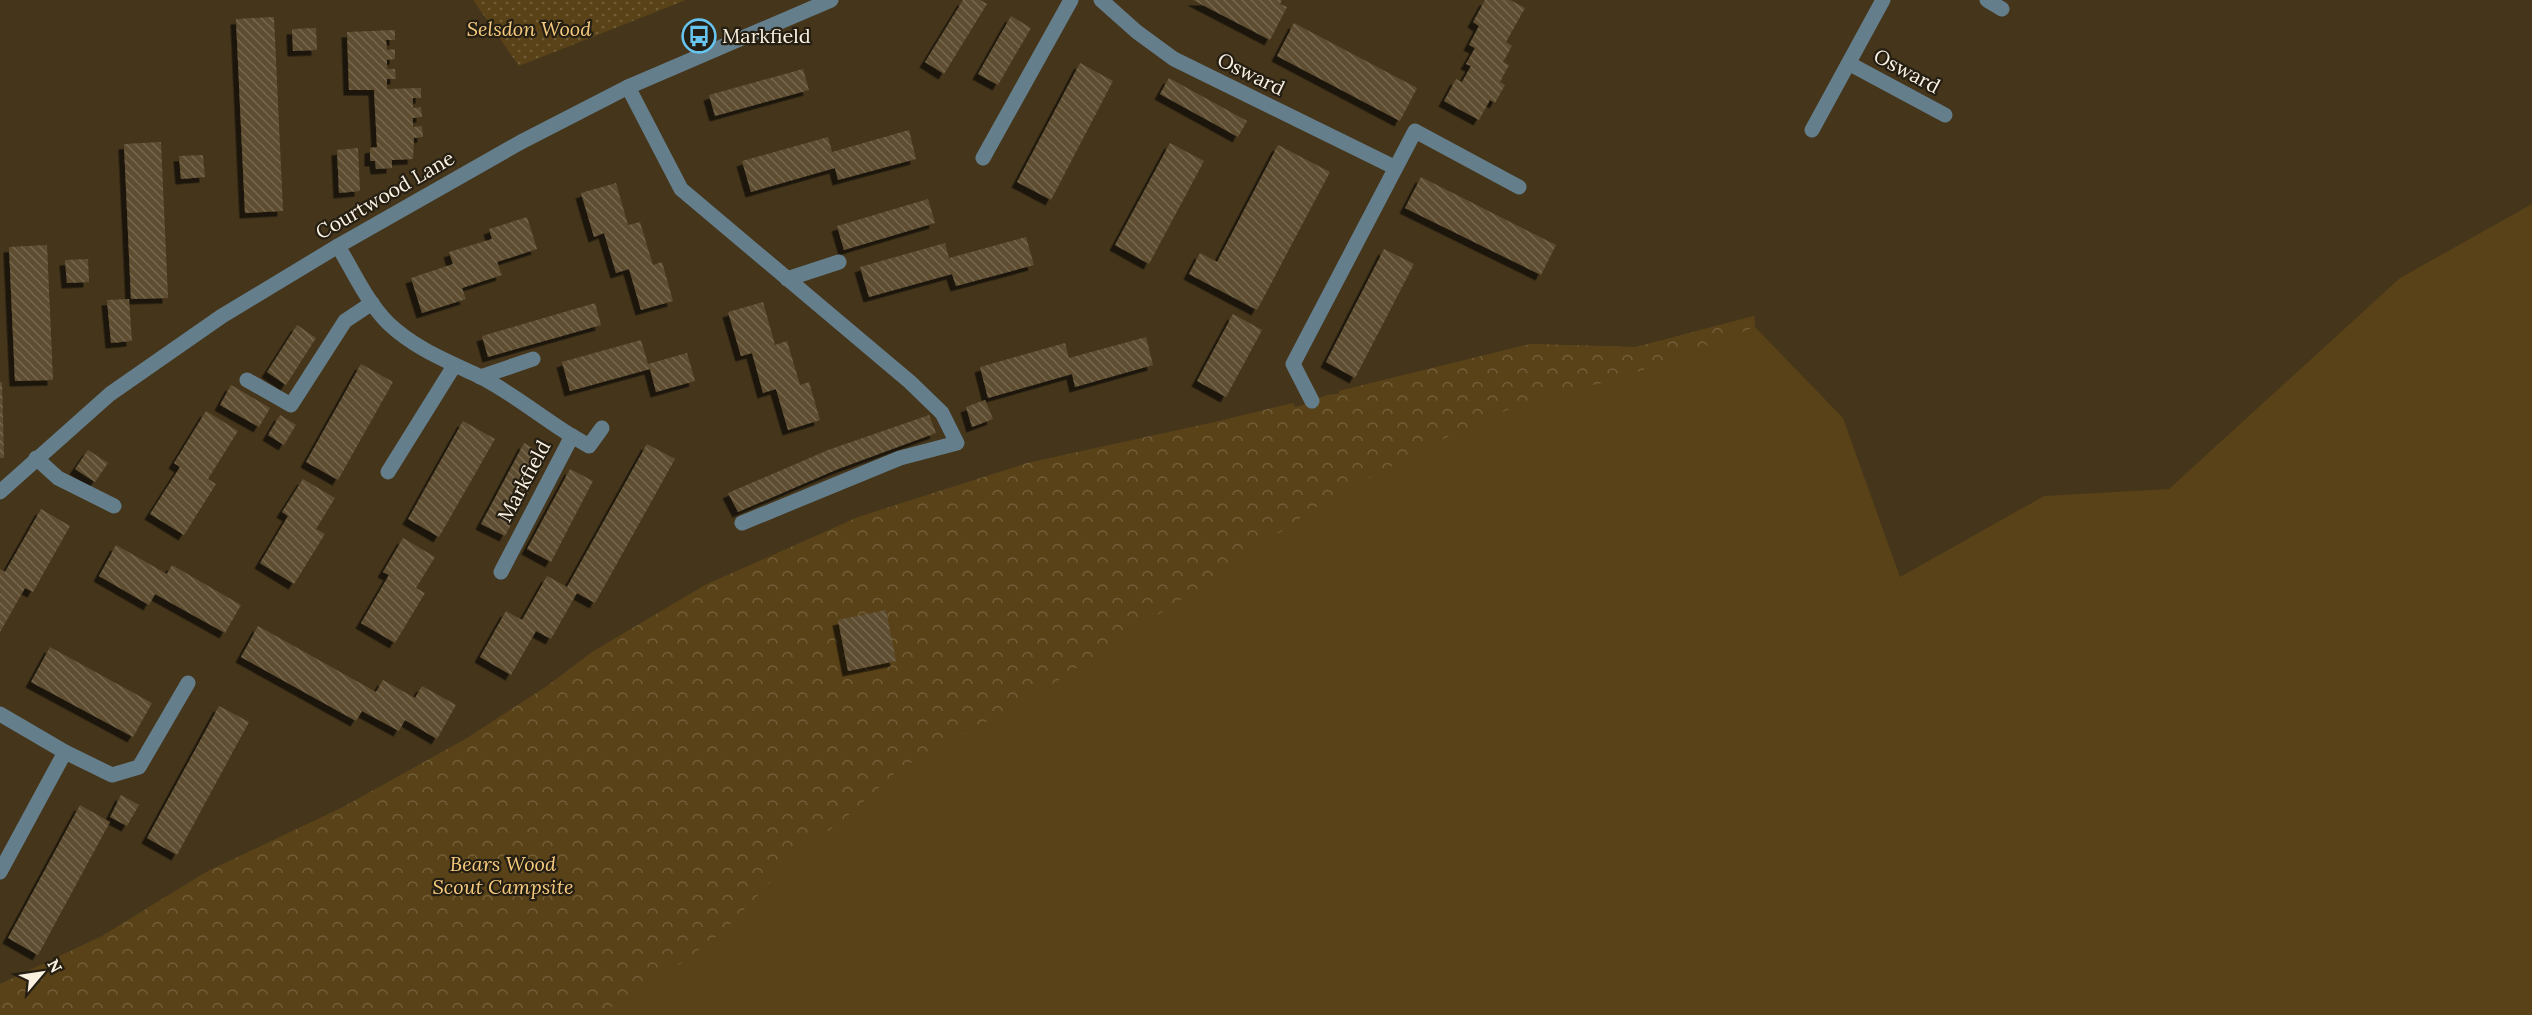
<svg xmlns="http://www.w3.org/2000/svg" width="2532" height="1015" viewBox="0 0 2532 1015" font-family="Lora,serif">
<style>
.grass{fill:#594218}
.forest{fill:url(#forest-crowns)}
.park{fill:url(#park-dots)}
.building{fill:url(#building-back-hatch);filter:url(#shadow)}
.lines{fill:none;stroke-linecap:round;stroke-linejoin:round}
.minor{stroke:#657e8b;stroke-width:15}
.labels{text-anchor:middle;stroke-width:4.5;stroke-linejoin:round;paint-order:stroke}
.park-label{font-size:20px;font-style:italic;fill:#f7cb7d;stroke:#251e13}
.poi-label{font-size:20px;fill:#faf1e1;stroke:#251e13;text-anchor:start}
.street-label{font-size:20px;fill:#faf1e1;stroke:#251e13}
</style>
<defs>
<pattern id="forest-crowns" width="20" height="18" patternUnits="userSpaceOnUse" patternTransform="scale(1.5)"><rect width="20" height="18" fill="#594218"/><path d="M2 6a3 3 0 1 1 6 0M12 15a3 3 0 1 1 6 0" fill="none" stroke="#725e39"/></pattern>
<pattern id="park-dots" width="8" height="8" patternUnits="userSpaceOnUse" patternTransform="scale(1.5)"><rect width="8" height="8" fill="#594218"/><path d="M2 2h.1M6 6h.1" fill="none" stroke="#725e39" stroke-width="1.8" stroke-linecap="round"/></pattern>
<pattern id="building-back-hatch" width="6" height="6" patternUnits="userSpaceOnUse" patternTransform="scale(1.5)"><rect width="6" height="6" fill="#5e4e33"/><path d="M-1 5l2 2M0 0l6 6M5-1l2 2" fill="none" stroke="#766850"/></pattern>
<filter id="shadow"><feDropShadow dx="-5.5" dy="5.5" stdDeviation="0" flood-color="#0009"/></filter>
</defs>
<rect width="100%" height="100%" fill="#44351b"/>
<path class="grass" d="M 2532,204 L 2532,1015 L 542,1015 L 1327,395 L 1339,394 L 1339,391 L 1530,344 L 1636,347 L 1754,316 L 1755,327 L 1843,418 L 1900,577 L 2044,496 L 2169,489 L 2400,278 Z"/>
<path class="forest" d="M 1754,316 L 1755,327 L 1616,380 L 1534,398 L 1449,436 L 1325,501 L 1220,574 L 1031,698 L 898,770 L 850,814 L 793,858 L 725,930 L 648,988 L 596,1015 L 0,1015 L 0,984 L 102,936 L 206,872 L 343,807 L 467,738 L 547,686 L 592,652 L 705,585 L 858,517 L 1027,463 L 1219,421 L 1293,403 L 1295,407 L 1300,406 L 1327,395 L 1339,394 L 1339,391 L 1530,344 L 1636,347 Z"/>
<path class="park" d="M 473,0 L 686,0 L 519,66 Z"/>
<g class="building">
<path d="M 963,0 L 980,0 L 987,4 L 944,74 L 925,62 Z"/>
<path d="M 1193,0 L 1282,0 L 1280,4 L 1287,7 L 1270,40 Z"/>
<path d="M 1485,0 L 1510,0 L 1525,8 L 1506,42 L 1512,46 L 1503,62 L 1509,65 L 1500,82 L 1505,85 L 1495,103 L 1490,100 L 1479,120 L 1444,101 L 1456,79 L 1462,82 L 1471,66 L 1466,64 L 1475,48 L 1469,45 L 1479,26 L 1473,22 Z"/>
<path d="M 1011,16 L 1031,28 L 998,85 L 978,74 Z"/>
<path d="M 274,17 L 283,211 L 245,213 L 236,19 Z"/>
<path d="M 699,20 L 701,24 L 688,30 L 686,25 Z"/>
<path d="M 1294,23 L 1417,88 L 1400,121 L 1277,56 Z"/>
<path d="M 316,28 L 317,50 L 293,51 L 292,29 Z"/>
<path d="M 395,30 L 395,40 L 386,40 L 387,50 L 395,49 L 395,59 L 387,60 L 387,69 L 395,69 L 396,79 L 387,79 L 387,89 L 421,88 L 421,98 L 413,98 L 413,108 L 421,107 L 422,117 L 413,118 L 413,127 L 422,126 L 423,137 L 414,138 L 413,159 L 392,160 L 392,168 L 376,169 L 375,161 L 370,161 L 370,148 L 377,147 L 374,90 L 349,90 L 347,32 Z"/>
<path d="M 1080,63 L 1113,81 L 1051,200 L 1017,182 Z"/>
<path d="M 803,69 L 809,90 L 715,116 L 709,95 Z"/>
<path d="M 1169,78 L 1247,121 L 1238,137 L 1160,94 Z"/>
<path d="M 909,130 L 916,159 L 838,180 L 835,168 L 751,192 L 742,161 L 828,137 L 832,152 Z"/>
<path d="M 161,142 L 168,298 L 131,299 L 124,144 Z"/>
<path d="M 1170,143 L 1204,161 L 1149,264 L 1115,245 Z"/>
<path d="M 1278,145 L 1330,172 L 1257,310 L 1189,274 L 1200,253 L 1217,262 Z"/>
<path d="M 358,148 L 360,191 L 339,193 L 337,150 Z"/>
<path d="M 203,155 L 205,177 L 181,179 L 179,156 Z"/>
<path d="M 1421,177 L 1556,245 L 1541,275 L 1405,208 Z"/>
<path d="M 616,183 L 628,225 L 640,222 L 653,265 L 662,262 L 673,301 L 641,310 L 629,269 L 616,273 L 604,233 L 594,237 L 581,193 Z"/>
<path d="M 928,199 L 935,223 L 844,250 L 837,226 Z"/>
<path d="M 527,217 L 537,249 L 497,262 L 502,275 L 462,288 L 466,299 L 422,313 L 411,278 L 453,264 L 449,252 L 492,239 L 489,229 Z"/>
<path d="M 1026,237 L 1034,265 L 956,286 L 952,274 L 869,297 L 860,267 L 945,243 L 949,258 Z"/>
<path d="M 47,245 L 53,380 L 15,381 L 9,247 Z"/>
<path d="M 1384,249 L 1414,264 L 1355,378 L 1326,362 Z"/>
<path d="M 88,259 L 89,282 L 67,283 L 65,260 Z"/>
<path d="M 129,299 L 132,341 L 111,343 L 107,300 Z"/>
<path d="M 763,302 L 775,345 L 787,341 L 800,385 L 809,382 L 820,420 L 788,430 L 776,389 L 763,393 L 752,353 L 741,356 L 728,312 Z"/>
<path d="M 595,303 L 601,325 L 488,357 L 482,336 Z"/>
<path d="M 1233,314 L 1262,330 L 1226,397 L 1197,381 Z"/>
<path d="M 297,325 L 316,338 L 286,385 L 267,372 Z"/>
<path d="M 1146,337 L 1153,365 L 1075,387 L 1072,374 L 988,398 L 980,367 L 1065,343 L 1069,358 Z"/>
<path d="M 641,340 L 648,364 L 687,353 L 695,381 L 656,392 L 650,369 L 570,391 L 562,362 Z"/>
<path d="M 361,364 L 393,382 L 338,480 L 306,462 Z"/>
<path d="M 0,382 L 2,382 L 4,458 L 0,458 Z"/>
<path d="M 231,385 L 270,408 L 259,427 L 220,405 Z"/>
<path d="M 985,400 L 993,419 L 972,427 L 966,407 Z"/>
<path d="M 206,411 L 238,431 L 208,479 L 216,484 L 184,535 L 150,514 L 180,467 L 174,463 Z"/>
<path d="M 280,415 L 296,425 L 284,445 L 268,435 Z"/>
<path d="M 929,415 L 936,433 L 838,469 L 738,512 L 728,493 L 828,450 Z"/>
<path d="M 463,421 L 495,439 L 439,537 L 408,519 Z"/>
<path d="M 524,443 L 547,456 L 505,536 L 481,524 Z"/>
<path d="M 647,444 L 675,459 L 595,603 L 577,593 L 551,639 L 536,631 L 511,675 L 480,657 L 506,611 L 522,620 L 547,576 L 567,587 Z"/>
<path d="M 88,450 L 108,463 L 95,482 L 75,469 Z"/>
<path d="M 570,469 L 593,481 L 551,562 L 527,549 Z"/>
<path d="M 303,479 L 335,498 L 316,529 L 325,534 L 294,584 L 260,563 L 288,516 L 282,512 Z"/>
<path d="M 41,509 L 70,526 L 33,592 L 25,588 L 0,632 L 0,569 L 5,572 Z"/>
<path d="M 403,538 L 435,557 L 416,588 L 425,593 L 395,643 L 361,623 L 389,575 L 383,572 Z"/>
<path d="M 116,545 L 167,574 L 172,565 L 241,605 L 225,633 L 155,594 L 149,605 L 99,576 Z"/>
<path d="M 886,610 L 896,661 L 848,671 L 838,620 Z"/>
<path d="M 258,626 L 376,692 L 383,680 L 415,698 L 422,686 L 456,705 L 437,739 L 405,720 L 399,731 L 362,711 L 356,721 L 241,657 Z"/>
<path d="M 50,647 L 152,703 L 133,737 L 31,682 Z"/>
<path d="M 219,706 L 249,722 L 177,855 L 147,838 Z"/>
<path d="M 121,795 L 139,805 L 127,826 L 110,817 Z"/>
<path d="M 80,805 L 110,822 L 38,955 L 8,938 Z"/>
</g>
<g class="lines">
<g class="minor">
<path d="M 1101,0 L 1137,32 L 1174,59 L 1394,167"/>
<path d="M 1987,0 L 2002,9"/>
<path d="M 1850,64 L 1945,115"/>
<path d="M 628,87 L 681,189 L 910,382 L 942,413 L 957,443 L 900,458 L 742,523"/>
<path d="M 1812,130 L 1883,0"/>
<path d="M 983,158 L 1071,0"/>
<path d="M 338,246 C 353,271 367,302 388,323 C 414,348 447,361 479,376 C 511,392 541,417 572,436 L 501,572"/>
<path d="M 787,279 L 839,262"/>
<path d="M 480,377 L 533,359"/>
<path d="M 247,380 L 291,405 L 345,321 L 372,303"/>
<path d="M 1312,401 L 1293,364 L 1415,131 L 1519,187"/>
<path d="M 572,436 L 589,446 L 602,428"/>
<path d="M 36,458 L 58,478 L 114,506"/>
<path d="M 388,472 L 454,366"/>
<path d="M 0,492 L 110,394 L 222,316 L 338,246 L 521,142 L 628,87 L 831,0"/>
<path d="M 0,714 L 65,752 L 112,775 L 139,767 L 188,683"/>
<path d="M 0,872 L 65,752"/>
</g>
</g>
<defs>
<g id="bus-ring" transform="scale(1.725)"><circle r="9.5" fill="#251e13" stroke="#66c4ef" stroke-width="1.5"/><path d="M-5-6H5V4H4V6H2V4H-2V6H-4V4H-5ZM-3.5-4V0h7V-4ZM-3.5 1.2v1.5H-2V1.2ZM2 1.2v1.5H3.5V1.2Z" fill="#66c4ef"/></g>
</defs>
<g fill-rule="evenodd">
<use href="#bus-ring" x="699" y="36"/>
</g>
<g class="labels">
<g class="park-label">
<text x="529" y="36">Selsdon Wood</text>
<text x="503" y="871">Bears Wood<tspan x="503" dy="23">Scout Campsite</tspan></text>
</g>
<g class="poi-label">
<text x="722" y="43">Markfield</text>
</g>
<g class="street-label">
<text transform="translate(1907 71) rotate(28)" y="7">Osward</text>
<text transform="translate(1251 74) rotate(26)" y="7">Osward</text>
<text transform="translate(385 195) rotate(-30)" y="7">Courtwood Lane</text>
<text transform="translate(524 481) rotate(-62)" y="7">Markfield</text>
</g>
</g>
<g transform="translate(42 973) rotate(61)" stroke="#251e13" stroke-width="4.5" paint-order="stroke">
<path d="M0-4.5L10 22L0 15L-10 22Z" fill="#faf1e1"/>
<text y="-9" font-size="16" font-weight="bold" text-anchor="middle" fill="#faf1e1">N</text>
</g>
</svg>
